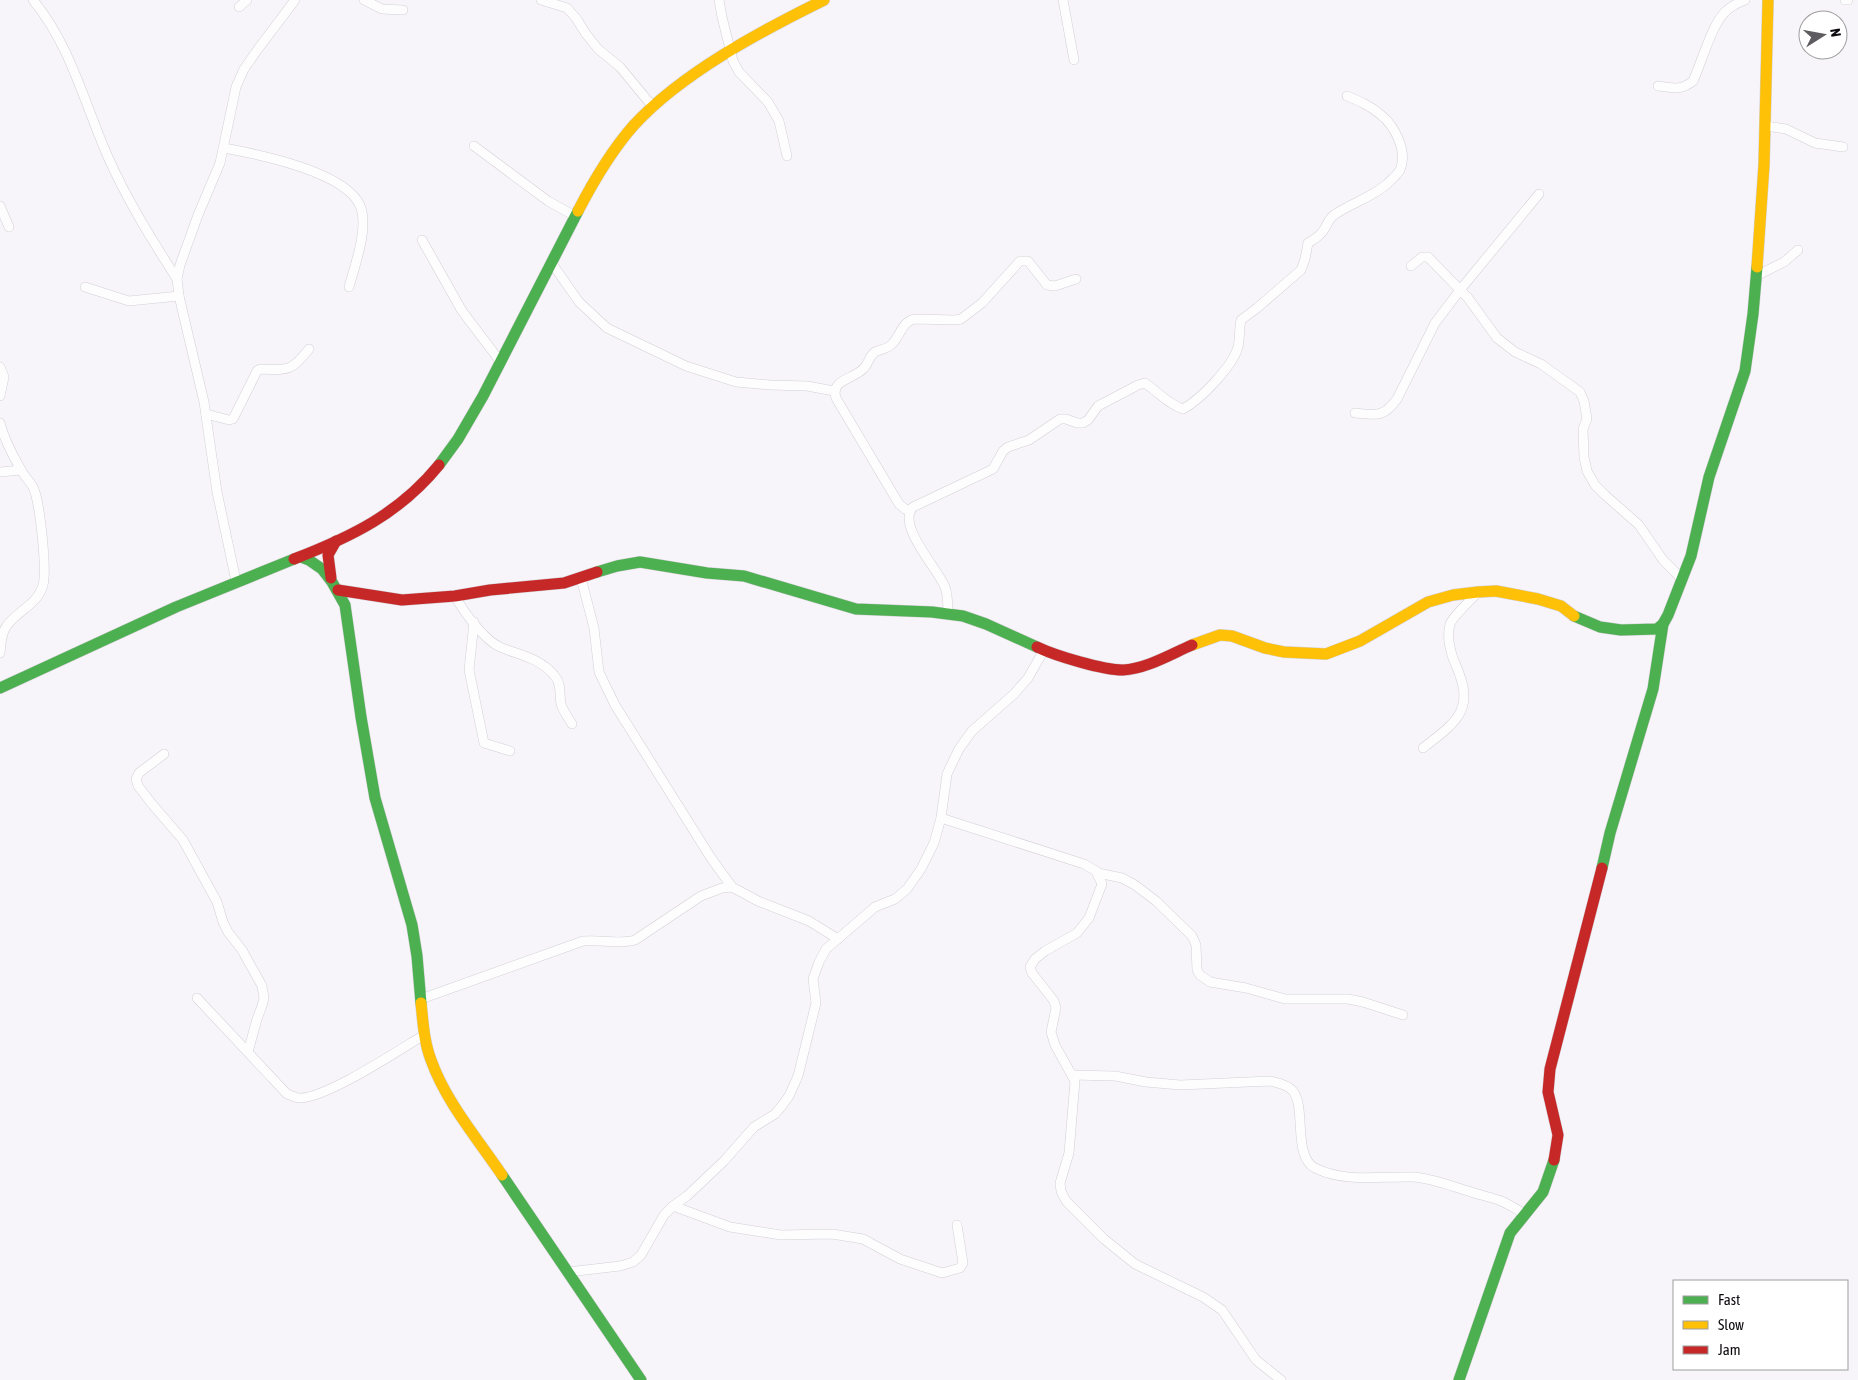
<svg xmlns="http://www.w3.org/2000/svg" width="1858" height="1380" viewBox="0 0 1858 1380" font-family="'Asap Condensed',sans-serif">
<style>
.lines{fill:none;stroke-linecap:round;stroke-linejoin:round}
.street-casing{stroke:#d2d0d5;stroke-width:10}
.fast-casing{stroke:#d2d0d5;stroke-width:12}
.slow-casing{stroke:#d2d0d5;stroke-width:12}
.jam-casing{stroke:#d2d0d5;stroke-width:12}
.street{stroke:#fefdfe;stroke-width:9}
.fast{stroke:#4caf50;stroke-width:11}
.slow{stroke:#ffc107;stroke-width:11}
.jam{stroke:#c62828;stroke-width:11}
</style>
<rect width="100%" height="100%" fill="#f7f4fa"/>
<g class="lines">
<g class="street-casing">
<g id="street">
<path d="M 33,0 C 70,44 85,105 108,157 C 127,200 152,240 177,279"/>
<path d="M 364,0 L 382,9 L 403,10"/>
<path d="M 541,0 L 567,8 L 576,18 L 586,34 L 598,49 L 620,67 L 653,107"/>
<path d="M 719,0 L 722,17 L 733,61 L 739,72 L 768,102 L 779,121 L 787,156"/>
<path d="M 1063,0 L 1074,60"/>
<path d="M 1845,0 L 1848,0"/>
<path d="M 239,7 L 247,0"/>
<path d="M 1658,86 C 1674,88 1680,91 1693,81 C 1702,62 1711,26 1725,12 C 1730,7 1737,3 1745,0"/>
<path d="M 1766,126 L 1786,129 L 1815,143 L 1843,147"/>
<path d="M 474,146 L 548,201 L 575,216"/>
<path d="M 224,148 C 257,154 349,172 361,208 C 368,230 355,265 349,287"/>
<path d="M 0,206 L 9,227"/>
<path d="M 422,240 L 462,311 L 500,361"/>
<path d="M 551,262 L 579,302 L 607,328 L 686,366 L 736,382 L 770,385 L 807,386 L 834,391"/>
<path d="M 1411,266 L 1422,257 L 1428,257 L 1468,298 L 1497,338 L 1515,352 L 1541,364 L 1580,392 L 1584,401 L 1587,419 L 1583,429 L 1584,457 L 1587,471 L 1595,485 L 1605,495 L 1639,525 L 1663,560 L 1682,579"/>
<path d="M 1756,276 L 1784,262 L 1798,250"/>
<path d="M 85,287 L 129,301 L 179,296"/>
<path d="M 0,367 L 4,377 L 0,396"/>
<path d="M 1355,413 C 1377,415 1383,418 1397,399 L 1435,323 L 1460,290 L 1539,194"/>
<path d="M 206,414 L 229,420 L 233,419 L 257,371 L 260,369 C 288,370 291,372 309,349"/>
<path d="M 0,423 C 4,439 12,454 20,468 C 23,475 29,480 33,487 C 40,501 47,570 43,585 C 37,606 17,610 6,627 C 1,634 1,645 0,653"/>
<path d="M 0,472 L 21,470"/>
<path d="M 910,511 L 905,509 L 899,504 L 836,398 C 830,379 855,379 864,368 C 869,363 869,356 875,352 C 881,349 888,349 892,344 C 901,335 901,323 914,319 L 956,320 L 961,319 L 982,303 L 1020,261 L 1028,261 L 1047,285 L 1055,286 L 1076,279"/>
<path d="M 581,578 L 594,628 L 599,672 L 615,705 L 711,858 L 732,887"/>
<path d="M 236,581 L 217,492 L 204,402 L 179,296 L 177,279 L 180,265 L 198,215 L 220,163 L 236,87 L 244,69 L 258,49 L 295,0"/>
<path d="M 455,596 C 463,611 484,640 500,647 C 519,655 540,658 554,675 C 562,684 559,693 561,704 C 563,711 568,717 572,724"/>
<path d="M 948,614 C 948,605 948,595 945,587 C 938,569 896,525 913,507 L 993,469 L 1003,451 L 1008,447 L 1029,440 L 1060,419 L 1066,419 L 1077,423 L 1083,423 L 1088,420 L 1098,406 L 1138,385 L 1145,383 C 1158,392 1168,404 1183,409 C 1200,400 1233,366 1238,347 C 1240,339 1239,329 1241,320 L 1257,308 L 1301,270 L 1305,259 L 1308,243 C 1314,239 1319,237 1323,231 C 1327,226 1328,219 1334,215 C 1351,203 1371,198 1387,184 C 1391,180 1397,175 1400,170 C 1408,152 1395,126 1381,115 C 1371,106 1359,101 1347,96"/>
<path d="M 474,622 L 469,670 L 484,743 L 510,751"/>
<path d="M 1423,748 C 1449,727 1474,714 1460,676 C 1458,669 1454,662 1452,655 C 1449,644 1447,635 1450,624 C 1454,615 1471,600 1478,592"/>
<path d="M 164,754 L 139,773 L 136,779 L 138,786 L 152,804 L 183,840 L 217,902 L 223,922 L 228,932 L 242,950 L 262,986 L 264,998 L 262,1006 L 257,1019 L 248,1052"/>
<path d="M 941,818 L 1084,864 L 1096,871 L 1102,884 L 1089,918 L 1077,933 L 1045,951 L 1035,959 L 1030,967 L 1032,973 L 1054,1001 L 1056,1008 L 1051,1032 L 1055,1045 L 1075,1081 L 1069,1153 L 1060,1183 L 1061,1191 L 1066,1201 L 1104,1239 L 1135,1264 L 1203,1297 L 1222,1310 L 1256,1360 L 1281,1380"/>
<path d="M 1098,873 L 1122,878 L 1135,885 L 1156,901 L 1192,936 L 1196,945 L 1197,970 L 1200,975 L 1210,982 L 1246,988 L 1285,999 L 1348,999 L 1363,1002 L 1403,1015"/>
<path d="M 197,998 L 287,1094 C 290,1095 294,1097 298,1098 C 324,1100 399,1050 424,1035"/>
<path d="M 421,999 L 583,941 C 601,939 618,945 635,940 L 701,896 L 722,888 L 732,887 L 758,901 L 809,921 L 838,939"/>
<path d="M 1072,1075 L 1115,1076 L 1146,1082 L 1180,1085 L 1271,1081 C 1278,1083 1286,1084 1292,1090 C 1307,1105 1292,1156 1315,1168 C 1345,1183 1381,1176 1413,1177 C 1431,1178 1451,1186 1468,1191 C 1479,1195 1491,1197 1501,1201 C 1509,1204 1517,1210 1525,1214"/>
<path d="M 673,1206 L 730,1227 L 781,1235 L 832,1234 L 863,1239 L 900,1259 L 942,1273 L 960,1268 L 963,1263 L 957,1225"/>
<path d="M 568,1272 L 620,1266 L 633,1262 L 641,1255 L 664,1215 L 673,1206 L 687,1196 L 724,1161 L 754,1127 L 775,1114 L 781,1107 L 789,1096 L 798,1076 L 816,1003 L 813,979 L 819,962 L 826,949 L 875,907 L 895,899 L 907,889 L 921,869 L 934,843 L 941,818 L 947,774 L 959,749 L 972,731 L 1014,694 L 1028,678 L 1044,650"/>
</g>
</g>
<g class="fast-casing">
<g id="fast">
<path d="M 439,465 L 458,439 L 483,396 L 578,211"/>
<path d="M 301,557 L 309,560 L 322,569 L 332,582 L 345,605 L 361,717 L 375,798 L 412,925 L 417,956 L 421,1003"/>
<path d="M 597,572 L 617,566 L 640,562 L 707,573 L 744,576 L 856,609 L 932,612 L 963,616 L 986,624 L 1037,647"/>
<path d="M 1574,616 L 1600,627 L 1621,630 L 1657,629 L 1663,624 L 1668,615 L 1691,556 L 1709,477 L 1745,371 L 1753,314 L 1757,267"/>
<path d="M 0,688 L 176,607 L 294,559"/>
<path d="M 1602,868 L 1610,833 L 1653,689 L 1663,624"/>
<path d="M 502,1175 L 641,1380"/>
<path d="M 1459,1380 L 1510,1233 L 1543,1192 L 1554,1160"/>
</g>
</g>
<g class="slow-casing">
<g id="slow">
<path d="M 578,211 C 594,180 611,151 634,125 C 682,73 761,31 824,0"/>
<path d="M 1757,267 L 1764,165 L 1768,0"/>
<path d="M 1192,645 L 1220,635 L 1232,636 L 1265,648 L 1284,652 L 1326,654 L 1360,641 L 1428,602 L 1453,595 L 1478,592 L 1496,591 L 1538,599 L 1561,606 L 1574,616"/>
<path d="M 421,1003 C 423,1022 424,1042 431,1060 C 446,1102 477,1138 502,1175"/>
</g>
</g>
<g class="jam-casing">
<g id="jam">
<path d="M 294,559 C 351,537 399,514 439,465"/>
<path d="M 331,578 L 328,555 L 336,541"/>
<path d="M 338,590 L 402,600 L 455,596 L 490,590 L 564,583 L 597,572"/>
<path d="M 1037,647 C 1056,656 1103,670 1123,670 C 1146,669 1171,654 1192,645"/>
<path d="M 1554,1160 L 1558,1135 L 1548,1092 L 1550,1069 L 1602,868"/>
</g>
</g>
<use href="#street" class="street"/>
<use href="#fast" class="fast"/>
<use href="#slow" class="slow"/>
<use href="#jam" class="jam"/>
</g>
<rect x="1673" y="1280" width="175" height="90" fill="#ffffff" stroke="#9e9d9f"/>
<rect x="1683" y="1296" width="25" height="8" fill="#4caf50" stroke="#9e9d9f"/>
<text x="1718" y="1305" font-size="15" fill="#0d0a0f">Fast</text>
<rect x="1683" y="1321" width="25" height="8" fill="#ffc107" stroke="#9e9d9f"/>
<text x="1718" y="1330" font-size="15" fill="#0d0a0f">Slow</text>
<rect x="1683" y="1346" width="25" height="8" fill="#c62828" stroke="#9e9d9f"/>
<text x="1718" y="1355" font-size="15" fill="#0d0a0f">Jam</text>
<g transform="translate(1823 35) rotate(79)"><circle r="24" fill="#ffffff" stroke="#9e9d9f"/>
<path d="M0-4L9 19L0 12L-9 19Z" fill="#5f5c61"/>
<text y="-8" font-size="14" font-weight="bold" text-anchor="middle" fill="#0d0a0f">N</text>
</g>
</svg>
